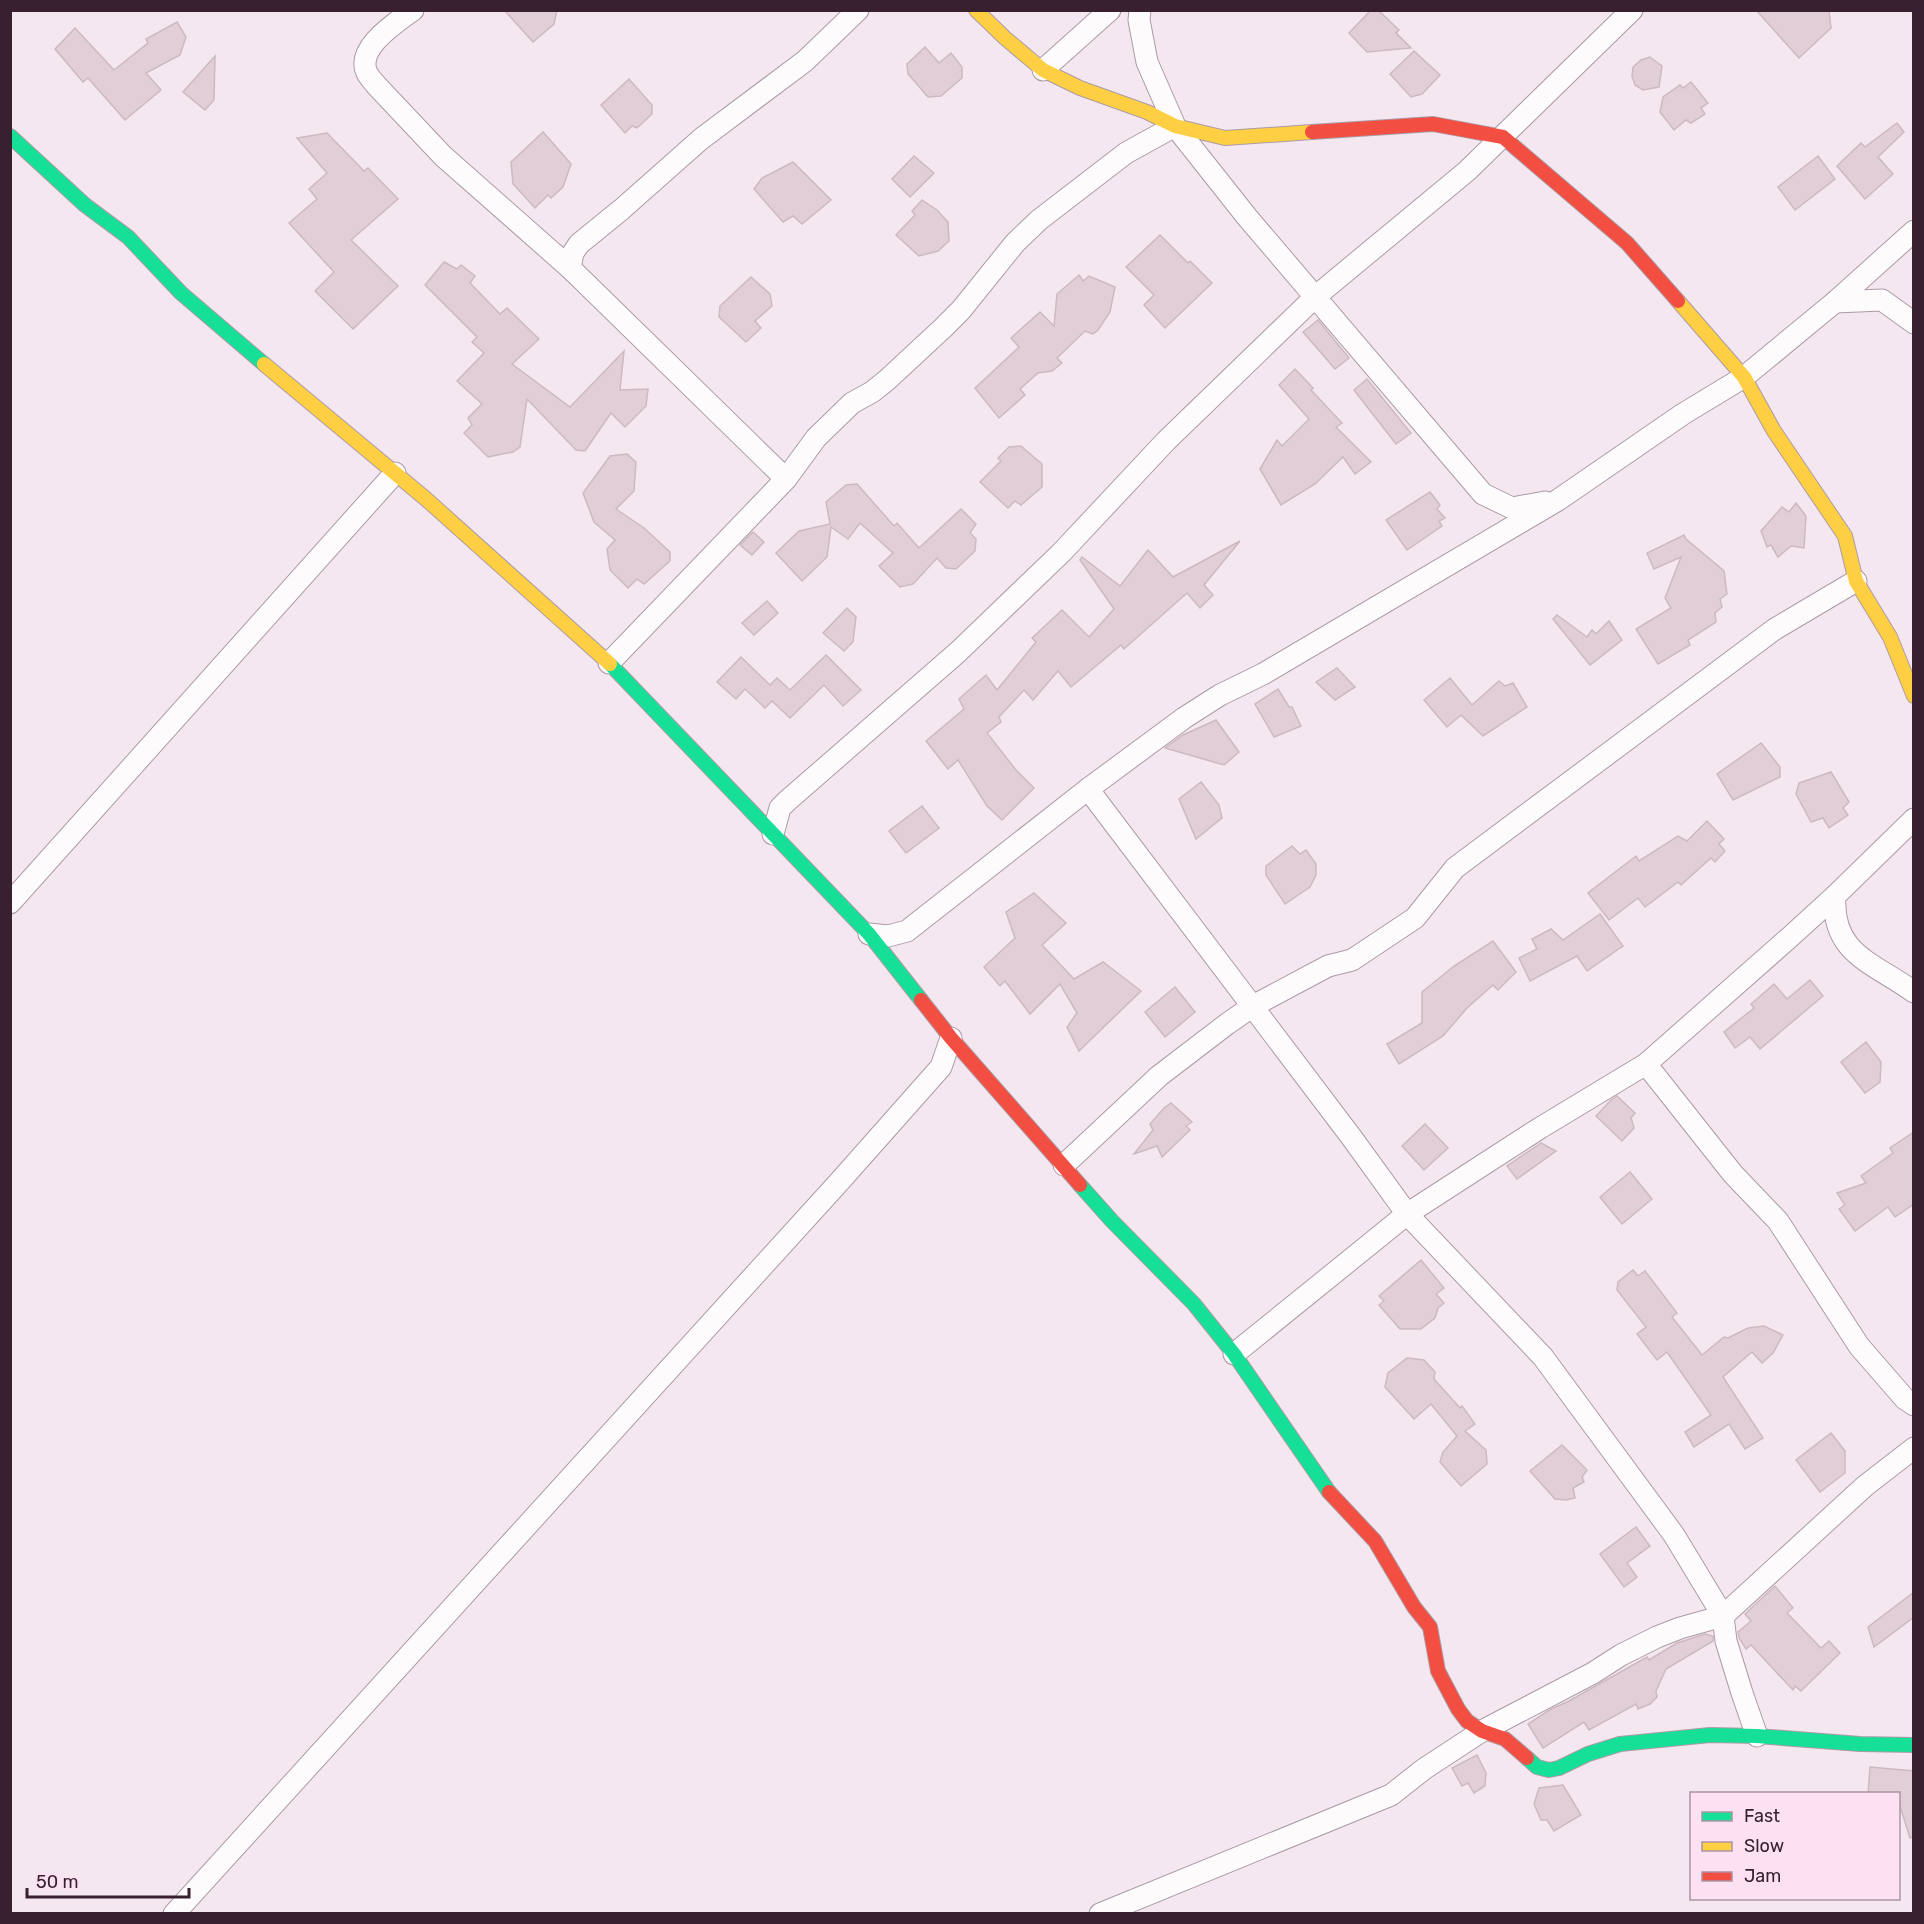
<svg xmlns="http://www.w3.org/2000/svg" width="1924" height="1924" viewBox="0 0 1924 1924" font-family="Rubik,sans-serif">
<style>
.building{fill:#e2ced6;stroke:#cdb9c1;stroke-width:1.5}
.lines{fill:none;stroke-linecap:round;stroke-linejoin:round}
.street-casing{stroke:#ab9ba6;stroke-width:23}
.fast-casing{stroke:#ab9ba6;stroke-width:16}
.slow-casing{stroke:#ab9ba6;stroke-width:16}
.jam-casing{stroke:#ab9ba6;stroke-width:16}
.street{stroke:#fefbfd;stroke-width:21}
.fast{stroke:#16e098;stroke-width:14}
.slow{stroke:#ffcf43;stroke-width:14}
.jam{stroke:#f24e42;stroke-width:14}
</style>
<rect width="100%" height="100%" fill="#f5e7f0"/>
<g class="building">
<path d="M 504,10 L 557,10 L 554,24 L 533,42 Z"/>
<path d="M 1371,10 L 1378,10 L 1399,30 L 1396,33 L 1411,48 L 1367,52 L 1349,33 Z"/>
<path d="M 1756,10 L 1829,10 L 1831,28 L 1799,58 Z"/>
<path d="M 177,22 L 186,37 L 180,55 L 146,73 L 161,90 L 125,120 L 88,78 L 83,82 L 55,49 L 75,28 L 114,70 L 148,43 L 146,39 Z"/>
<path d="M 925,47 L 939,63 L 951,53 L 962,67 L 962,78 L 941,96 L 928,97 L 908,74 L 907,64 Z"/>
<path d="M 1414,51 L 1440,75 L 1422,94 L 1411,97 L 1390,74 Z"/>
<path d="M 215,56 L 214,100 L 205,110 L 183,92 Z"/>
<path d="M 1650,57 L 1662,66 L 1659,87 L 1643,90 L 1635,85 L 1632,76 L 1633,67 L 1641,60 Z"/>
<path d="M 629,79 L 652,105 L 652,114 L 637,128 L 632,126 L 625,133 L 601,105 Z"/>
<path d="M 1691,82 L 1708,103 L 1701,108 L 1705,114 L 1691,123 L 1686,120 L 1674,130 L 1660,112 L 1663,97 L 1680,85 L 1683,88 Z"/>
<path d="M 1897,123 L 1904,132 L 1878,157 L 1893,174 L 1865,199 L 1837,166 L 1861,143 L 1865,147 Z"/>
<path d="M 543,132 L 571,164 L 563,187 L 551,198 L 548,195 L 535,208 L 513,184 L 511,162 Z"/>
<path d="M 327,133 L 364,171 L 368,168 L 398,199 L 351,240 L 398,286 L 353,329 L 315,291 L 334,272 L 289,223 L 317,199 L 309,189 L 327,173 L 297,138 Z"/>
<path d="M 914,156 L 934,173 L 910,197 L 892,179 Z"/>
<path d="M 1818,156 L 1835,179 L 1795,210 L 1778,187 Z"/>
<path d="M 793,162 L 831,200 L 802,224 L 793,216 L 783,222 L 754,189 L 762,178 Z"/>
<path d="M 922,200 L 937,210 L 948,222 L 949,241 L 938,251 L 919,256 L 896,235 L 915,215 L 912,211 Z"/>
<path d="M 1160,235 L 1188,263 L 1190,261 L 1212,283 L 1165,328 L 1144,305 L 1154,295 L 1126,267 Z"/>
<path d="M 444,262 L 457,269 L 461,265 L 475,276 L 470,283 L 500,314 L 507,308 L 539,339 L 512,364 L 570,407 L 624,351 L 620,390 L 648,389 L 646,406 L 625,427 L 611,413 L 585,451 L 576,450 L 527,399 L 520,447 L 513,452 L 488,457 L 464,433 L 472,425 L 468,418 L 482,404 L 457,381 L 484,353 L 472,342 L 477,337 L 425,285 Z"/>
<path d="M 1079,275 L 1083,281 L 1089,276 L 1115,287 L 1110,312 L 1098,330 L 1093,334 L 1085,331 L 1057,358 L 1062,363 L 1052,371 L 1038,373 L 1020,389 L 1025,395 L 999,418 L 975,388 L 1019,347 L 1011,338 L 1040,312 L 1054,326 L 1057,294 Z"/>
<path d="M 751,277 L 770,294 L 772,306 L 755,321 L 761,328 L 746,342 L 719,317 L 720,306 Z"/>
<path d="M 1318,320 L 1349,358 L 1335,369 L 1303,332 Z"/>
<path d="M 1295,369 L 1313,388 L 1311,390 L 1342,423 L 1336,427 L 1371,462 L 1355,474 L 1343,457 L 1315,484 L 1281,505 L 1260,469 L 1277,440 L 1282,446 L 1309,419 L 1279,385 Z"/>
<path d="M 1367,379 L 1411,433 L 1396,444 L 1354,390 Z"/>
<path d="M 1021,446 L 1042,464 L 1042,487 L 1021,505 L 1015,501 L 1008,508 L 980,482 L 1001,461 L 998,458 L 1009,447 Z"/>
<path d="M 627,454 L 636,462 L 634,491 L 616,509 L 644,528 L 670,552 L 670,561 L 644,584 L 637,579 L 628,588 L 610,570 L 607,549 L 615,540 L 594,522 L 583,493 L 610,456 Z"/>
<path d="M 857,484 L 894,526 L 897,523 L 919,548 L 961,509 L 976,524 L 970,533 L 976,539 L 975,551 L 956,569 L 946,568 L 937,558 L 913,584 L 900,587 L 879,566 L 893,553 L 860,523 L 848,539 L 831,527 L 827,557 L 802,581 L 776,553 L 799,531 L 830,524 L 826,502 L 846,485 Z"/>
<path d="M 1430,492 L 1440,505 L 1437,509 L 1445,518 L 1439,521 L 1442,526 L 1407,550 L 1386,520 Z"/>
<path d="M 1796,503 L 1806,516 L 1804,548 L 1791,546 L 1778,557 L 1771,545 L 1767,547 L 1761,531 L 1782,507 L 1789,512 Z"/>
<path d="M 753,532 L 764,542 L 752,555 L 740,545 Z"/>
<path d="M 1684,535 L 1686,539 L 1724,571 L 1727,594 L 1720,599 L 1722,607 L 1715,613 L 1716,622 L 1688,640 L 1690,645 L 1658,664 L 1636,629 L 1671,608 L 1665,598 L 1681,557 L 1654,569 L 1647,553 Z"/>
<path d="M 1240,541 L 1204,585 L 1213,595 L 1200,608 L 1187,593 L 1124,649 L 1121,645 L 1071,687 L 1058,671 L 1033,700 L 1024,690 L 999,717 L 1001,722 L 987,733 L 1016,770 L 1034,788 L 1002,820 L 987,806 L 958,760 L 948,769 L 926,741 L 964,709 L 959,699 L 986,675 L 997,690 L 1036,642 L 1032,638 L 1062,610 L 1089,637 L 1114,609 L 1080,560 L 1082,557 L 1120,586 L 1148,550 L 1173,577 Z"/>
<path d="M 767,601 L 778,613 L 754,635 L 742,623 Z"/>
<path d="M 847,608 L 856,617 L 853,642 L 844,651 L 823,633 Z"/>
<path d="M 1557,615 L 1587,637 L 1592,630 L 1596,634 L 1609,621 L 1622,640 L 1590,665 L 1553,619 Z"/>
<path d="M 826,655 L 861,690 L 843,706 L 824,685 L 790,718 L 772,701 L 765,708 L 745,689 L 736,699 L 717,682 L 741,657 L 770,685 L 777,678 L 790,690 Z"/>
<path d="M 1337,668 L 1355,687 L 1335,700 L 1316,682 Z"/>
<path d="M 1450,678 L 1472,705 L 1499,681 L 1505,686 L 1513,683 L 1527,707 L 1483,736 L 1461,715 L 1447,727 L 1424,700 Z"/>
<path d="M 1278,689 L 1289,707 L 1292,707 L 1301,726 L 1274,737 L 1255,704 Z"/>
<path d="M 1216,720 L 1239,752 L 1224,765 L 1165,748 L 1183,735 Z"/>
<path d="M 1761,743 L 1780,767 L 1780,777 L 1733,800 L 1717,774 Z"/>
<path d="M 1831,772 L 1849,802 L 1843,808 L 1848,815 L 1829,828 L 1823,818 L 1811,822 L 1796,794 L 1799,783 Z"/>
<path d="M 1201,782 L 1219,805 L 1222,818 L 1196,839 L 1179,799 Z"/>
<path d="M 922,806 L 939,828 L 906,853 L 889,831 Z"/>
<path d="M 1707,821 L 1724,839 L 1719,844 L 1725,851 L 1715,862 L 1711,858 L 1681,885 L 1678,882 L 1645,907 L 1638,898 L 1609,920 L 1588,893 L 1636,856 L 1639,861 L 1678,836 L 1687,841 Z"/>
<path d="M 1292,846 L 1300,854 L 1306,850 L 1316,864 L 1316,875 L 1310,887 L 1285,904 L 1266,875 L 1266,866 Z"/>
<path d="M 1034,893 L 1066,923 L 1042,945 L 1074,979 L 1103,962 L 1141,991 L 1079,1051 L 1067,1027 L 1077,1013 L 1060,984 L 1030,1014 L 1005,981 L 1000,986 L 984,967 L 1015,938 L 1006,912 Z"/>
<path d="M 1600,914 L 1623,946 L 1587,971 L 1577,956 L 1530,981 L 1519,958 L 1537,949 L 1532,939 L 1551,929 L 1563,940 Z"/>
<path d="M 1493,941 L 1516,972 L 1498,990 L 1493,985 L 1467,1008 L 1443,1036 L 1399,1064 L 1387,1044 L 1422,1023 L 1422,992 L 1454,966 Z"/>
<path d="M 1810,980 L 1823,996 L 1760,1049 L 1750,1037 L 1735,1048 L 1724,1032 L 1754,1008 L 1751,1004 L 1774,984 L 1787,999 Z"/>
<path d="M 1175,987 L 1195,1012 L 1165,1037 L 1145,1012 Z"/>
<path d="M 1866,1042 L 1881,1062 L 1880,1082 L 1865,1093 L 1841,1062 Z"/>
<path d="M 1617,1096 L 1635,1113 L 1631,1118 L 1634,1128 L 1622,1141 L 1596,1116 L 1611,1100 Z"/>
<path d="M 1171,1103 L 1192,1122 L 1186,1126 L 1190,1130 L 1162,1157 L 1157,1146 L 1134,1154 L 1153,1130 L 1150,1124 L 1164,1108 Z"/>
<path d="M 1425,1124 L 1448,1148 L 1424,1170 L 1402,1146 Z"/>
<path d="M 1914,1132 L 1914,1204 L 1895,1217 L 1888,1207 L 1855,1231 L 1839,1209 L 1845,1205 L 1837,1193 L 1866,1183 L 1861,1176 L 1893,1153 L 1890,1148 Z"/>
<path d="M 1541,1143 L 1556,1151 L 1517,1179 L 1507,1166 Z"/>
<path d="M 1630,1172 L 1652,1199 L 1622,1224 L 1600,1197 Z"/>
<path d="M 1421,1260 L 1444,1288 L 1436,1294 L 1444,1303 L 1438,1308 L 1435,1318 L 1421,1329 L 1400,1329 L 1379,1305 L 1384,1301 L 1379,1296 Z"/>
<path d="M 1633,1270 L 1638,1276 L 1645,1271 L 1677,1313 L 1672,1317 L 1702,1355 L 1724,1337 L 1728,1338 L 1748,1328 L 1764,1326 L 1783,1335 L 1773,1353 L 1762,1363 L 1752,1352 L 1723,1377 L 1763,1438 L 1745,1449 L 1729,1424 L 1694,1447 L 1685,1432 L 1711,1415 L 1667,1352 L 1657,1360 L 1637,1334 L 1646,1327 L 1617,1290 L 1618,1282 Z"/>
<path d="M 1407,1358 L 1424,1360 L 1435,1372 L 1434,1379 L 1460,1408 L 1462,1406 L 1475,1424 L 1465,1431 L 1486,1450 L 1487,1464 L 1461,1486 L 1440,1462 L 1443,1452 L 1457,1436 L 1431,1404 L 1414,1419 L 1385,1387 L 1388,1373 Z"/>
<path d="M 1831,1433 L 1845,1451 L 1845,1473 L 1820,1492 L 1796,1460 Z"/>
<path d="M 1562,1445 L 1587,1470 L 1582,1477 L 1584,1482 L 1573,1488 L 1575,1498 L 1566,1500 L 1555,1499 L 1530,1471 Z"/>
<path d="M 1636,1527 L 1650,1546 L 1627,1563 L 1637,1577 L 1624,1587 L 1600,1554 Z"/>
<path d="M 1775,1586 L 1793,1608 L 1787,1613 L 1821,1648 L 1829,1641 L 1840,1653 L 1801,1691 L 1795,1686 L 1793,1690 L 1751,1645 L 1746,1649 L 1739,1638 L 1738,1632 L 1751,1621 L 1745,1614 Z"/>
<path d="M 1914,1592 L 1914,1617 L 1874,1647 L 1868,1627 Z"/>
<path d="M 1705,1634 L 1713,1636 L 1713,1641 L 1666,1669 L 1656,1691 L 1657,1697 L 1650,1704 L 1638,1709 L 1636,1704 L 1589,1730 L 1584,1722 L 1543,1748 L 1528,1724 L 1551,1709 L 1569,1701 L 1647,1657 L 1649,1660 L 1677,1643 Z"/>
<path d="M 1477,1755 L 1486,1773 L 1485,1786 L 1474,1793 L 1468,1783 L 1462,1786 L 1452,1768 Z"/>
<path d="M 1870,1767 L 1914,1771 L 1914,1837 L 1910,1838 L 1899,1803 L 1899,1794 L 1868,1794 Z"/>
<path d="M 1563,1785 L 1581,1815 L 1554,1831 L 1547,1820 L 1541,1820 L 1534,1804 L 1539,1788 Z"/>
</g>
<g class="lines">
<g class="street-casing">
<g id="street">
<path d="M 413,10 C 397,22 355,48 367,73 C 369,77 373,81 376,85 L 443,156 L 570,268 L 786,479"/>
<path d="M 1140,10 L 1139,20 L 1147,62 L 1175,126 L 1247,217 L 1483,494 L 1512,508 L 1545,502"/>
<path d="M 1043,70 L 1110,10"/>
<path d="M 570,268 L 573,253 L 579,244 L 622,209 L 701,139 L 805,61 L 858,10"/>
<path d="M 1835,302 L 1882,300 L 1914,323"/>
<path d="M 609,663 L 786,479 L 816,438 L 852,403 L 872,392 L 887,380 L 943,328 L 961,310 L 1015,243 L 1039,220 L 1126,153 L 1175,126"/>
<path d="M 1088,789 L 1352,1138 L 1407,1214 L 1543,1357 L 1674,1535 L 1723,1616 L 1726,1641 L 1742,1693 L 1757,1736"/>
<path d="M 1914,819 L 1835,896 C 1831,954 1874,963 1914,992"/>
<path d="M 773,834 L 780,808 L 787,801 L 958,652 L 1062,552 L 1166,441 L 1315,297 L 1467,171 L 1632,10"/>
<path d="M 10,903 L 395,473"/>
<path d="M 869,934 L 888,936 L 907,931 L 1088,789 L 1184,718 L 1220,695 L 1263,674 L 1558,500 L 1683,414 L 1744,377 L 1835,302 L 1914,231"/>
<path d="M 1646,1064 L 1733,1174 L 1778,1221 L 1859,1346 L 1905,1399 L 1914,1405"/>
<path d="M 1064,1165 L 1159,1076 L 1227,1024 L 1253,1006 L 1328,966 L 1352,960 L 1415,918 L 1455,868 L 1775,629 L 1856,581"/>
<path d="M 1234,1354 L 1407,1214 L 1540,1128 L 1646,1064 L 1790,937 L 1835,896"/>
<path d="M 174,1914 L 840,1181 L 941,1067 L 951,1038"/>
<path d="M 1100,1914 L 1391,1795 L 1424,1769 L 1482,1731 L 1593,1673 L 1621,1655 L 1657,1637 L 1680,1628 L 1723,1616 L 1865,1486 L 1914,1448"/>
</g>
</g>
<g class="fast-casing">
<g id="fast">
<path d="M 10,136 L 85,205 L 128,237 L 181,293 L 264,364"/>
<path d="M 610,664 L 869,934 L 921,1000"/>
<path d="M 1080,1185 L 1112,1221 L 1194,1304 L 1234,1354 L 1329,1492"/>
<path d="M 1527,1758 L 1537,1767 L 1549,1770 L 1559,1768 L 1588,1754 L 1620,1744 L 1710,1735 L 1757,1736 L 1860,1744 L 1914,1745"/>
</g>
</g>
<g class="slow-casing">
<g id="slow">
<path d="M 976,10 L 1005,38 L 1043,70 L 1080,88 L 1147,112 L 1175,126 L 1225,138 L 1312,132"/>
<path d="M 1678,301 L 1744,377 L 1774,431 L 1845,536 L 1856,581 L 1890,637 L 1914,696"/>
<path d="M 264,364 L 426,499 L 610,664"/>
</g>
</g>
<g class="jam-casing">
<g id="jam">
<path d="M 1312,132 L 1433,124 L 1503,137 L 1627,243 L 1678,301"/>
<path d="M 921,1000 L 951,1038 L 1080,1185"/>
<path d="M 1329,1492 L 1375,1541 L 1414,1607 L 1430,1627 L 1438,1671 L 1458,1709 L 1467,1721 L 1482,1731 L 1505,1739 L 1527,1758"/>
</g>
</g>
<use href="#street" class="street"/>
<use href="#fast" class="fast"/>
<use href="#slow" class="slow"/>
<use href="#jam" class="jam"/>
</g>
<rect width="1924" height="1924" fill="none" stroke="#382030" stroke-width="24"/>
<rect x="1690" y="1792" width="210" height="108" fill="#fbe1f1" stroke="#ad94a4" stroke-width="1.5"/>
<rect x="1702" y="1812" width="30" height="9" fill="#16e098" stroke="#ad94a4" stroke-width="1.5"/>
<text x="1744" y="1822" font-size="18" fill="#382030">Fast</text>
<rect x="1702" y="1842" width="30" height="9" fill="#ffcf43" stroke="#ad94a4" stroke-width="1.5"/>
<text x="1744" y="1852" font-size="18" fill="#382030">Slow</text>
<rect x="1702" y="1872" width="30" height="9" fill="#f24e42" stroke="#ad94a4" stroke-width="1.5"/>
<text x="1744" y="1882" font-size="18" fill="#382030">Jam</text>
<path d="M27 1888v9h162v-9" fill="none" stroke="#382030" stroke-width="3"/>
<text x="36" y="1888" font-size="18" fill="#382030" stroke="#fbe1f1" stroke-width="4.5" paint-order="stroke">50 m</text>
</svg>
